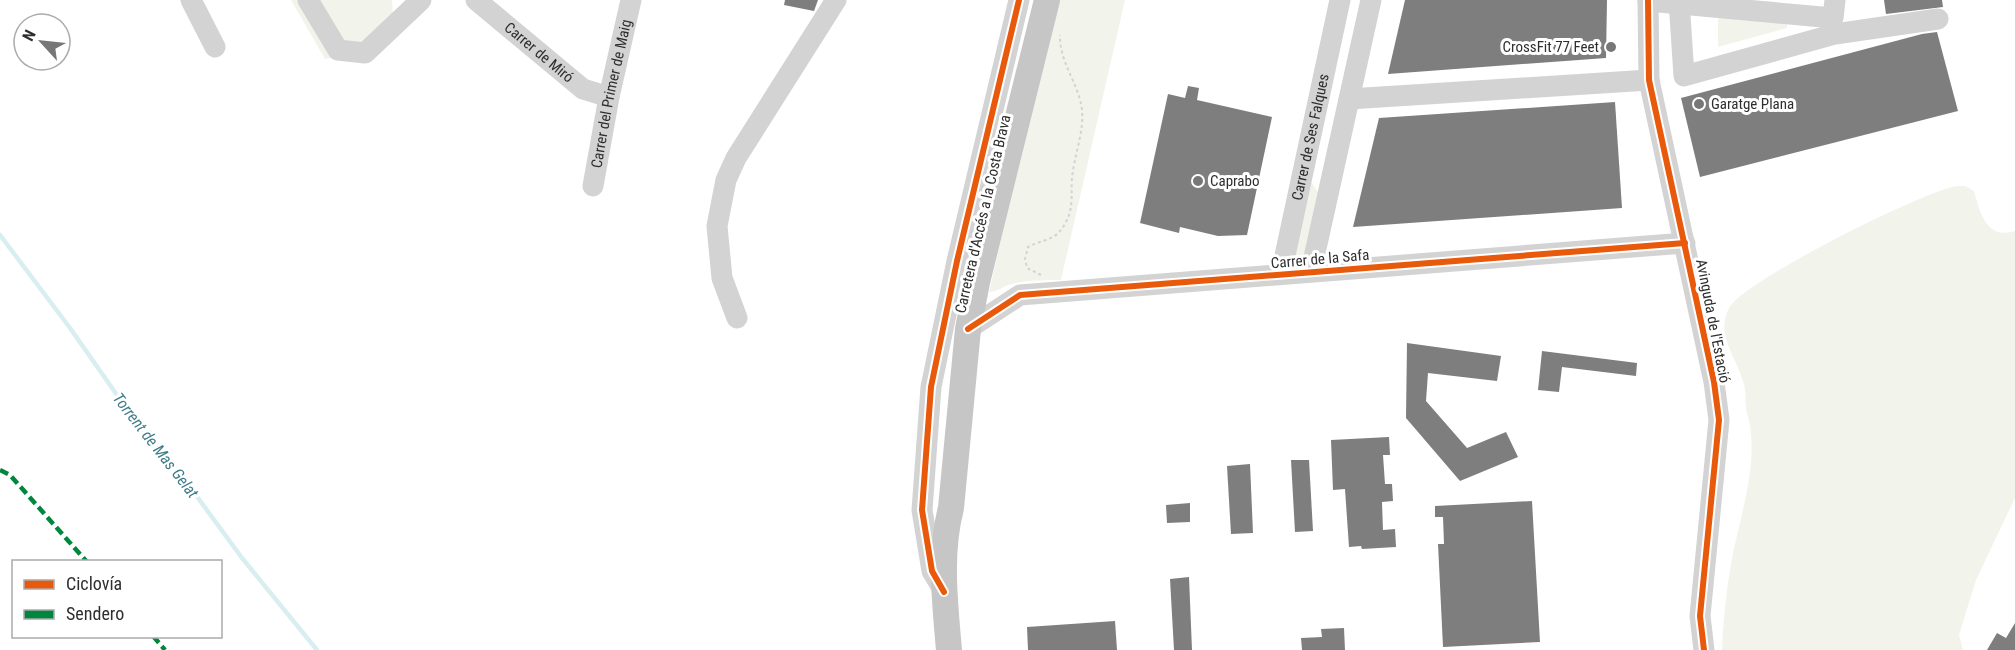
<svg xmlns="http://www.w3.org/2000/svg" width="2015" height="650" viewBox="0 0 2015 650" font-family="'Roboto Condensed',sans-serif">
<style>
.green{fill:#f2f4ec}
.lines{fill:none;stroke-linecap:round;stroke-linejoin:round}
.stream{stroke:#d8eef0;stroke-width:4.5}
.building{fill:#7e7e7e}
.path{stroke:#d3d3d3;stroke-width:2;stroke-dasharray:3 3;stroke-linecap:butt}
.minor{stroke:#d3d3d3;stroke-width:21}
.major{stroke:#c6c6c6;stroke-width:26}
.quiet{stroke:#00873e;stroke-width:4.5;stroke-dasharray:9 4.5;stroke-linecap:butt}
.cycleway-casing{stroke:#fff;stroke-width:10}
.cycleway{stroke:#e8590c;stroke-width:6}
.poi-dot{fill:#777;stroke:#fff;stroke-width:2}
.labels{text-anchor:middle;stroke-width:6;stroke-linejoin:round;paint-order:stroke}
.poi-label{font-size:15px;fill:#2e2e2e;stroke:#fff;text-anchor:start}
.street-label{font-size:15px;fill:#2e2e2e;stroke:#fff}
.water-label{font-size:16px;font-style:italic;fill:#3d7c87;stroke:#fff}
</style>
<rect width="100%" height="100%" fill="#fff"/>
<g class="green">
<path d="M 291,0 L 392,0 L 393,16 L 355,53 L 325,59 Z"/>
<path d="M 1058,0 L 1125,0 L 1061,280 C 1045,280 1028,280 1012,284 C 1003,286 998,292 989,292 L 1039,72 Z"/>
<path d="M 1718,17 L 1787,23 L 1787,28 L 1718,47 Z"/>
<path d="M 1307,176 L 1320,195 L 1307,257 C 1301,262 1298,263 1291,258 Z"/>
<path d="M 1956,186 L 1965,186 L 1974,191 C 1980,212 1986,240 2015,231 L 2015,498 L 1976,580 L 1959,635 L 1963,650 L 1722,650 C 1723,621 1726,593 1731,564 C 1739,518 1757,473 1750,426 C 1749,420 1747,414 1746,408 C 1745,399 1746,389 1743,381 C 1736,356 1715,335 1729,308 C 1745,280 1920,193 1956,186 Z"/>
</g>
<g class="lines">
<path class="stream" d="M 0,235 L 70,328 L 131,415 L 179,472 L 242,558 L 317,650"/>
</g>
<g class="building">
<path d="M 785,0 L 818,0 L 814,11 L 784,5 Z"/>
<path d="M 1405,0 L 1607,0 L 1606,58 L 1388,74 Z"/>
<path d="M 1884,0 L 1942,0 L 1943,7 L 1886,14 Z"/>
<path d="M 1937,32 L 1958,111 L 1700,177 L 1681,98 L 1922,34 Z"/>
<path d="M 1188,86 L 1199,88 L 1197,100 L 1272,117 L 1247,235 L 1218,236 L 1180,227 L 1179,233 L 1140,223 L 1168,94 L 1185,98 Z"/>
<path d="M 1615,102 L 1622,208 L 1353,227 L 1379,118 Z"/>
<path d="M 1407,343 L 1501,356 L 1497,381 L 1428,373 L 1426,401 L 1467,448 L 1506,432 L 1518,457 L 1460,481 L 1406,418 Z"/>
<path d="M 1542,351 L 1637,363 L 1636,376 L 1562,367 L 1559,392 L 1538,390 Z"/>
<path d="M 1389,437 L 1390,455 L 1383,455 L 1385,484 L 1392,484 L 1393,501 L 1382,502 L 1383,530 L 1395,529 L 1396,547 L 1362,549 L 1361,546 L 1349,547 L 1345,489 L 1333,490 L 1331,440 Z"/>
<path d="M 1291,460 L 1309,460 L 1313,531 L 1295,532 Z"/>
<path d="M 1250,464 L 1253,533 L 1231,534 L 1227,466 Z"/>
<path d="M 1532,501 L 1540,642 L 1443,647 L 1438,544 L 1444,544 L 1443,517 L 1435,517 L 1435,506 Z"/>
<path d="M 1190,503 L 1190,522 L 1167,523 L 1166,505 Z"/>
<path d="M 1189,577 L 1192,650 L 1174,650 L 1170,579 Z"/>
<path d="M 1115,621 L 1117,650 L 1028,650 L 1027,627 Z"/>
<path d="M 2015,623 L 2015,650 L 1987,650 L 1997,633 L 2006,638 Z"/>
<path d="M 1344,628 L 1345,650 L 1302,650 L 1301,638 L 1322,637 L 1321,629 Z"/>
</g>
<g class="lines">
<path class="path" d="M 1041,275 L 1027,268 L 1025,259 L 1028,247 C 1039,241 1053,240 1060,231 C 1064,227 1067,220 1069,215 C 1073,203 1071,191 1072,178 C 1074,156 1084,133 1082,110 C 1079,84 1059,62 1060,35"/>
<g class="minor">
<path d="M 191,0 L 215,47"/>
<path d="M 308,0 L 338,50 L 365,53 L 421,0"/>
<path id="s1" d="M 476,0 L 583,89 L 609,97"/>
<path d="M 1648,0 L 1649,80 L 1714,382 L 1719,420 L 1700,616 L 1704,650"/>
<path d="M 1679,0 L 1684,76 L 1835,34 L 1938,19"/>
<path d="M 1648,1 L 1833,18 L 1835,0"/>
<path d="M 1349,99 L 1649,80"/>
<path id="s2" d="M 593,186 L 609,97 L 631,0"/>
<path d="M 1311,271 L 1371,0"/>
<path id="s3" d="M 1281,274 L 1340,0"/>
<path d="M 737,318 L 722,278 L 717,226 L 726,180 L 736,158 L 836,0"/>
<path d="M 968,329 L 1020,295 L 1685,243"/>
<path d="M 944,591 L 932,571 L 922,510 L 931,387 L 957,261 L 1019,0"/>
</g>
<path class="major" d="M 949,650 C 945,603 939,554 951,508 L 968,329 L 977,282 L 1047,0"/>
<g class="quiet">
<path d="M 0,470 L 10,475 L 87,562"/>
<path d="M 153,636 L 165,650"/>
</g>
<g class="cycleway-casing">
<g id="cycleway">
<path d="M 1648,0 L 1649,80 L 1714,382 L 1719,420 L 1700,616 L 1704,650"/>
<path d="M 968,329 L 1020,295 L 1685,243"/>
<path d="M 944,592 L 932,571 L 922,510 L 931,387 L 957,261 L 1019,0"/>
</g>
</g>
<use href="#cycleway" class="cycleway"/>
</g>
<g class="poi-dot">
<circle cx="1611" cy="47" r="6"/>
<circle cx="1699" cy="104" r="6"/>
<circle cx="1198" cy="181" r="6"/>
</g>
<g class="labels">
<g class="poi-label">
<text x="1599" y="52" text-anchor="end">CrossFit 77 Feet</text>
<text x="1711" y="109">Garatge Plana</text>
<text x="1210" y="186">Caprabo</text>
</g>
<g class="street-label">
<text dy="5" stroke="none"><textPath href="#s1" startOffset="82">Carrer de Miró</textPath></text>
<text dy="5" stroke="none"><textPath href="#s2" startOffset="94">Carrer del Primer de Maig</textPath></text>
<text dy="5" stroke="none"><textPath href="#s3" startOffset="140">Carrer de Ses Falques</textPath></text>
<text transform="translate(983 214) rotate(-77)" y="5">Carretera d'Accés a la Costa Brava</text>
<text transform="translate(1320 259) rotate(-5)" y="5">Carrer de la Safa</text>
<text transform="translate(1713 321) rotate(79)" y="5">Avinguda de l'Estació</text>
</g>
<g class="water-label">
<text transform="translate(156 445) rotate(52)" y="6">Torrent de Mas Gelat</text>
</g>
</g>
<rect x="12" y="560" width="210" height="78" fill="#ffffff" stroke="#ababab" stroke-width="1.5"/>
<rect x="24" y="580" width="30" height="9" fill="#e8590c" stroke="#ababab" stroke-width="1.5"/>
<text x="66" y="590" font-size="18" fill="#2e2e2e">Ciclovía</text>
<rect x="24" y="610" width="30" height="9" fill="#00873e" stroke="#ababab" stroke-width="1.5"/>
<text x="66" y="620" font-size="18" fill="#2e2e2e">Sendero</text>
<g transform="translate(42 42) rotate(297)"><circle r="28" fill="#ffffff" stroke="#ababab" stroke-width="1.5"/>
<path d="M0-4.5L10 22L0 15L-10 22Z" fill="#777777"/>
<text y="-9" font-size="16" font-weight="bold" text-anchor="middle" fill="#2e2e2e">N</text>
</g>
</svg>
